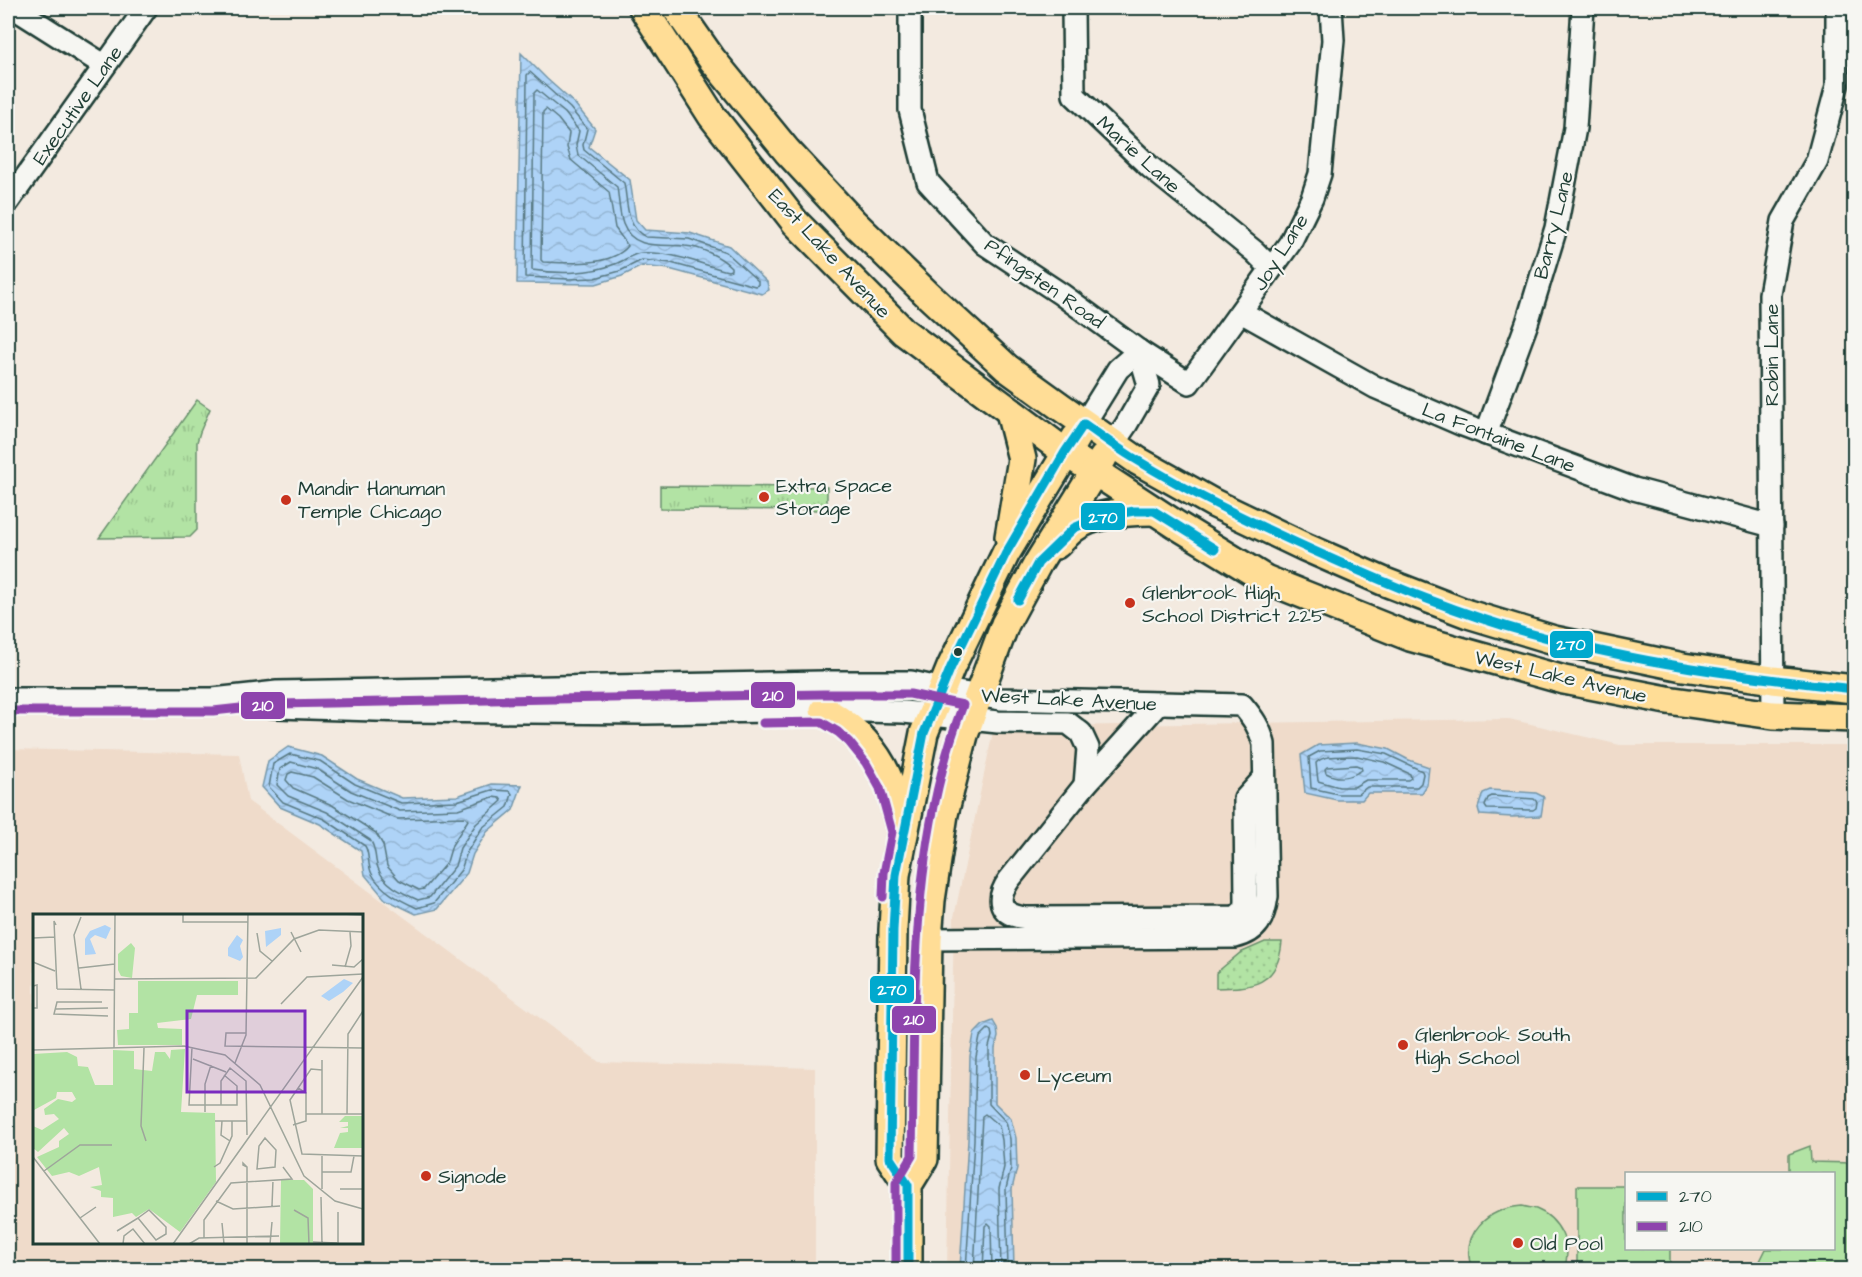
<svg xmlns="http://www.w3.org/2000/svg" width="1862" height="1277" viewBox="0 0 1862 1277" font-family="'Architects Daughter',sans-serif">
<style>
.built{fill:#efdbca;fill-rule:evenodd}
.grass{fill:url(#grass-tufts);stroke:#68906c;stroke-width:1.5}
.park{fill:#b2e3a4;stroke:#68906c;stroke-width:1.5}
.garden{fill:url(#garden-dots);stroke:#68906c;stroke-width:1.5}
.water{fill:url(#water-waves);stroke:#7597a9;stroke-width:1.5}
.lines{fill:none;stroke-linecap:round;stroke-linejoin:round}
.shore{stroke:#587982;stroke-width:1.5}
.minor-casing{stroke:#1f3d34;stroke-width:26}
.major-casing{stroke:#1f3d34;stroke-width:32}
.minor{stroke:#f6f6f2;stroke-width:21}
.major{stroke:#ffdd96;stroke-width:27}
.bus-1-casing{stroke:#f6f6f2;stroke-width:14}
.bus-2-casing{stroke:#f6f6f2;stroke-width:14}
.bus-1{stroke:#00a9ce;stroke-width:9}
.bus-2{stroke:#8e44ad;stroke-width:9}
.poi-dot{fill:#c8321e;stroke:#f6f6f2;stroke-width:2}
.bus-dot{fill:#1f3d34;stroke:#f6f6f2;stroke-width:2}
.labels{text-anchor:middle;stroke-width:4.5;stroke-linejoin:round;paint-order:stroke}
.street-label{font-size:20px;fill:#1f3d34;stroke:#f6f6f2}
.poi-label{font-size:20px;fill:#1f3d34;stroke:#f6f6f2;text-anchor:start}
.inset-road{fill:none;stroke:#9ea59b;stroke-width:1.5}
.view{fill:#7b2cbf;fill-opacity:0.15;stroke:#7b2cbf;stroke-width:3}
.inset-edge{fill:none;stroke:#1f3d34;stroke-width:3}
.line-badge{stroke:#f6f6f2;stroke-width:2}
.badge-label{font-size:16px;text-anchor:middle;font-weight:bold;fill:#fff}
</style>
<defs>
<pattern id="grass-tufts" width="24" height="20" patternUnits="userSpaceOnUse" patternTransform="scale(1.5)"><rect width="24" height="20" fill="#b2e3a4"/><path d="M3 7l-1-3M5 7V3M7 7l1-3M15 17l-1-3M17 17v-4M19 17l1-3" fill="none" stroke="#99c48e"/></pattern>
<pattern id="garden-dots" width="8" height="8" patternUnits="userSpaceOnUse" patternTransform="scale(1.5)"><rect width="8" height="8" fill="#b2e3a4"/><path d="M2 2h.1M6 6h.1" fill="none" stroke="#99c48e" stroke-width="1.8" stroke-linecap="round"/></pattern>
<pattern id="water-waves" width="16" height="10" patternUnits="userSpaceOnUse" patternTransform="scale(1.5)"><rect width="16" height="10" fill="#aed3f7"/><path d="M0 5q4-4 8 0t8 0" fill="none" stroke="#95b6d4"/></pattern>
</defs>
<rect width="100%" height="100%" fill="#f3eae0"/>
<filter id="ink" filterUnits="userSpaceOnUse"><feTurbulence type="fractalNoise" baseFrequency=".0167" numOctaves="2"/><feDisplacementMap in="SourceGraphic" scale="12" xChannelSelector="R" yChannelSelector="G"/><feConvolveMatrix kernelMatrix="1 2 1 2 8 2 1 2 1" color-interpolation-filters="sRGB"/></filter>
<g filter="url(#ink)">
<g class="built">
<path d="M 1509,719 L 1620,745 L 1854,745 L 1854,1269 L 947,1270 L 954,917 L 994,727 ZM 1626,1174 L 1834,1174 L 1834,1248 L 1626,1248 Z"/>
<path d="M 8,749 L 239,754 L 248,801 L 599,1062 L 815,1068 L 815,1269 L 8,1269 ZM 34,916 L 362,916 L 362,1242 L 34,1242 Z"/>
</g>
<g class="grass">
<path d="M 197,400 L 210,409 L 200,432 L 197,442 L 197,530 L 190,537 L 99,538 Z"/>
<path d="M 660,486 L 827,487 L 827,510 L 660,509 Z"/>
</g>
<g class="park">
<path d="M 1810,1146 L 1811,1162 L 1854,1163 L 1854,1269 L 1756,1269 L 1766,1249 L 1834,1248 L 1834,1174 L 1789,1173 L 1789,1154 Z"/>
<path d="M 1577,1186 L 1626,1186 L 1626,1248 L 1670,1249 L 1670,1269 L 1577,1269 Z"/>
<path d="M 1522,1206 C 1526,1207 1532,1208 1536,1209 C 1559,1218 1573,1246 1564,1269 L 1472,1269 C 1459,1234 1488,1208 1522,1206 Z"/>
</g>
<path class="garden" d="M 1265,942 L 1282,942 C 1278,985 1253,988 1216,988 L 1216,973 L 1240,953 Z"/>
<g class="water">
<path d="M 521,53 L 547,79 L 575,104 L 595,129 L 589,147 L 630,180 L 636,220 L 645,230 L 690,233 L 729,246 L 767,282 L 769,290 L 762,294 L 669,269 L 642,266 L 622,276 L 596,284 L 517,283 Z"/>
<path d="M 1357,743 L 1388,749 L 1409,760 L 1429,767 L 1427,785 L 1422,793 L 1368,793 L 1362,800 L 1337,800 L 1305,793 L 1301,755 L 1318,745 Z"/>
<path d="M 288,747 L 322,756 L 357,779 L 402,798 L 457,796 L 492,784 L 522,785 L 513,810 L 487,832 L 473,854 L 467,873 L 437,909 L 416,914 L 385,899 L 365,875 L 361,851 L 320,824 L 280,807 L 262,787 L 268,761 Z"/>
<path d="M 1490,790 L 1536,793 L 1544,797 L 1541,816 L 1512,817 L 1480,815 L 1478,808 L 1483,793 Z"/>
<path d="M 993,1021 L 997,1028 L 998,1037 L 995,1048 L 995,1103 L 1011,1119 L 1016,1138 L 1017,1168 L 1012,1189 L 1014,1269 L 960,1269 L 968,1140 L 970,1056 L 974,1034 L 983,1025 Z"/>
</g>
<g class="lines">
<g class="shore">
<path d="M 530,72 L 570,108 L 587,129 L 583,145 L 584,150 L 624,183 C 628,202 625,227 646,237 L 689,239 L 726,252 L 758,281 L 758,285 L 755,286 L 671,263 L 642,260 L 620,271 L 595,278 L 569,279 L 525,277 L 527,75 Z"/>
<path d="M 537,90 L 565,113 L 579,131 L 576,145 L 578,155 L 617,187 C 619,199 619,213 623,224 C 633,251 663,244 685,246 C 700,247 720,256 731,267 L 731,270 L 728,271 C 700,264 670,251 641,253 C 632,254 624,261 615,264 C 590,274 558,274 532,270 L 534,93 Z"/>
<path d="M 546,109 L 558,119 L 569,133 L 567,147 L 571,160 L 609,192 L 615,228 L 628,246 C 611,267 567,263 543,262 L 541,260 L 543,112 Z"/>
<path d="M 1357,749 L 1386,754 L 1422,771 L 1423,774 L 1421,783 L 1417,787 L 1367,787 L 1358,794 L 1338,794 L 1311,788 L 1309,757 L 1320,751 Z"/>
<path d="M 290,754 L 320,761 L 355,784 L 401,803 L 457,801 L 492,790 L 510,791 L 512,794 L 508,807 L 482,828 L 467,852 L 461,870 L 434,903 L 417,908 C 400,900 381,891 372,874 C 367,865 370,854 365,846 L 324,819 L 283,802 L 269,787 L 273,764 Z"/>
<path d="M 1357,756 L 1384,762 L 1410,774 L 1411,778 L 1408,780 L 1366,780 L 1354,787 L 1339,787 L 1318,781 L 1316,763 C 1324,754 1344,757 1357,756 Z"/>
<path d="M 291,762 L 317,769 L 351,791 L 400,811 L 458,809 L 493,797 L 500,798 L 502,801 L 476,824 L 460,848 L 455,866 L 430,897 L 418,900 C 403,893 383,884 378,868 C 374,858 377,849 370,840 L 327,812 L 288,796 L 277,785 L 280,769 Z"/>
<path d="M 1356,765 L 1361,767 L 1362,770 C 1350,778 1339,780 1326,773 L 1325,769 L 1327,767 Z"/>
<path d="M 292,772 L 313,777 L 348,799 L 397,819 L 465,817 L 468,820 L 452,845 L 447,862 L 424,889 L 419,890 L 399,880 L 387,866 L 383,845 L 376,833 L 332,805 L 293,788 L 286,780 L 288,774 Z"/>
<path d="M 1492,796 L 1534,799 L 1537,802 L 1536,808 L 1533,810 L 1487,809 L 1485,806 L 1488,798 Z"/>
<path d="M 966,1270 L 974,1140 L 976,1057 L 980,1037 L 988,1029 L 991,1031 L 992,1036 L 989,1047 L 989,1104 L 1006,1122 L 1010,1139 L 1011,1168 L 1006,1189 L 1008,1270"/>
<path d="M 974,1270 L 982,1116 L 985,1114 L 999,1126 L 1002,1140 L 1004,1167 L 999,1189 L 1001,1270"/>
<path d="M 983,1270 L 985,1226 L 988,1223 L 991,1226 L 992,1270"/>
</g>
<g class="minor-casing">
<g id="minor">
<path d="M 14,8 L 104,65"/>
<path d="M 910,8 L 910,110 L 928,182 L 985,244 L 1061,294 L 1139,351 L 1189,383 L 1290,243 L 1312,198 L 1320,174 L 1333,40 L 1331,8"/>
<path d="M 1073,8 L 1074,95 L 1150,167 L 1255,252 L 1271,268"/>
<path d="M 8,202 L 146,8"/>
<path d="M 1241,312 L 1375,387 L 1463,425 L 1634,489 L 1772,526"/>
<path d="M 1084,424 L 1118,369 L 1139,351"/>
<path d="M 1486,434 L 1527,323 L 1556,228 L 1575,128 L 1583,8"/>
<path d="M 1113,444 L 1126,425 L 1149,385 L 1139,351"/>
<path d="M 8,699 L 213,699 L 277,692 L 824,682 L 911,682 L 957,692 L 1000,699 L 1242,705 C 1253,718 1260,728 1264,744 L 1267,896 C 1264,918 1258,932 1235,937 L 928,939"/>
<path d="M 247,704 L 277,707 L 407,711 L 645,713 L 824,710 L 904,712 L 998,722 L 1068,723 L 1081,733 L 1088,748 L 1085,785"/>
<path d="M 1158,704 L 1085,785 L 1009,880 C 993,903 1003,917 1029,918 L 1236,917 L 1245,909 L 1246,902 L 1245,799 L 1264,778"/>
<path d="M 1773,715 L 1770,294 L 1783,221 L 1817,161 L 1837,86 L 1837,8"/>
</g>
</g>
<g class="major-casing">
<g id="major">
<path d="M 643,8 L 712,116 L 795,222 L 904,332 L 1065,452 L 1175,524 L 1265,579 L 1410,637 L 1564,680 L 1667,700 L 1773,715 L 1854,718"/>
<path d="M 676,8 L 711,58 L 787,151 L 853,222 L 927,294 L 1007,368 L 1061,407 L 1138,461 L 1213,503 L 1305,547 L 1385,582 L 1468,614 L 1554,640 L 1683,667 L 1773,680 L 1854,689"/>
<path d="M 1009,537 L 1022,459 L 1010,412"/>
<path d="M 1056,545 C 1062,540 1067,533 1074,528 C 1095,513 1128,511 1154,511"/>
<path d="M 824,710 C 855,728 878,750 891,785 C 896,798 899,812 902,826"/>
<path d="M 908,1185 L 890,1158 L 893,930 L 896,875 L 924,733 L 951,667 L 1006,553 L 1076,437"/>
<path d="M 908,1270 L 908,1185 L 924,1159 L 928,939 L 931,900 L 944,814 L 964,735 L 1005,624 L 1038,563 L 1103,458"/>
</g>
</g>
<use href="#minor" class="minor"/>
<use href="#major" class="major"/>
<g class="bus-1-casing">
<g id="bus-1">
<path d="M 1018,600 L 1038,563 L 1074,528 L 1097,518 L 1134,511 L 1154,511 L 1215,549"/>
<path d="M 908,1270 L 908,1185 L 890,1158 L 893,930 L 896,875 L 924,733 L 951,667 L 1006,553 L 1065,452 L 1084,424 C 1100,435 1116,447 1132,457 C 1195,496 1263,528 1330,558 C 1395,587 1460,614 1529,633 C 1635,663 1745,677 1854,689"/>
</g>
</g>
<g class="bus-2-casing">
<g id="bus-2">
<path d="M 8,711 L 213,711 L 278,704 L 824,694 L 910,694 L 963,705 C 908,848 915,1005 912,1156 L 896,1183 L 896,1270"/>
<path d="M 763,723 L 821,722 L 838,732 L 849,742 L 866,763 L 880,788 L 892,832 L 884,873 L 883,897"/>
</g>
</g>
<use href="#bus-1" class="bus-1"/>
<use href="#bus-2" class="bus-2"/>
</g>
</g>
<g class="poi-dot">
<circle cx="764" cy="497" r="6"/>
<circle cx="286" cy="500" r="6"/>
<circle cx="1130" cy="603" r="6"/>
<circle cx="1403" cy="1045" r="6"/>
<circle cx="1025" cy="1075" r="6"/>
<circle cx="426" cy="1176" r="6"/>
<circle cx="1518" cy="1243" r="6"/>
</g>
<circle class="bus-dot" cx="958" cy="652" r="5"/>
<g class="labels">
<g class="street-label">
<text transform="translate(77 105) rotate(-55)" y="7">Executive Lane</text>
<text transform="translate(1139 154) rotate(42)" y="7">Marie Lane</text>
<text transform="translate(1553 225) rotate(-76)" y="7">Barry Lane</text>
<text transform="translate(1280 252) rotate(-58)" y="7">Joy Lane</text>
<text transform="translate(830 253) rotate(47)" y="7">East Lake Avenue</text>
<text transform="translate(1045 283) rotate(35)" y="7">Pfingsten Road</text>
<text transform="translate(1771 355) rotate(-90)" y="7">Robin Lane</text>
<text transform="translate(1499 437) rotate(21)" y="7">La Fontaine Lane</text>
<text transform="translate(1561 676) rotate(13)" y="7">West Lake Avenue</text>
<text transform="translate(1069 699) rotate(3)" y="7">West Lake Avenue</text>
</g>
<g class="poi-label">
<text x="776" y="492">Extra Space<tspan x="776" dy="23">Storage</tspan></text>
<text x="298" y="495">Mandir Hanuman<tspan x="298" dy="23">Temple Chicago</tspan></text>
<text x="1142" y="599">Glenbrook High<tspan x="1142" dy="23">School District 225</tspan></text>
<text x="1415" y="1041">Glenbrook South<tspan x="1415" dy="23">High School</tspan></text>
<text x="1037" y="1082">Lyceum</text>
<text x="438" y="1183">Signode</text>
<text x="1530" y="1250">Old Pool</text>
</g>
</g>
<g transform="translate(33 914)">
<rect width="330" height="330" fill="#f3eae0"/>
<path d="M 152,135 L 148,198 L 182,199 L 183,268 L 147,318 L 116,295 L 103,303 L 99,299 L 80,303 L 80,284 L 68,283 L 68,277 L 57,273 L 69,271 L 66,253 L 46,262 L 36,258 L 19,262 L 4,243 L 26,233 L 26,227 L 36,220 L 31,214 L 5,238 L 0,234 L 0,212 L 9,216 L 26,205 L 21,200 L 12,201 L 11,195 L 25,185 L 39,188 L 43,185 L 39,178 L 24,178 L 23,184 L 1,196 L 0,140 L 34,138 L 44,143 L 45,152 L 55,153 L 62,171 L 80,171 L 80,136 L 101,137 L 101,155 L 119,157 L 122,138 L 132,138 L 137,145 L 138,136 Z" fill="#b2e3a4"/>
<path d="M 98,29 L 102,34 L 99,64 L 88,62 L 85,56 L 85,40 ZM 105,67 L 205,67 L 205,81 L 164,81 L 158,105 L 124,109 L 125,114 L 149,115 L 149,131 L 85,131 L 84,116 L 96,115 L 96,99 L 105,99 ZM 312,202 L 330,202 L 330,234 L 301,234 L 307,219 L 315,218 L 315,214 L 307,214 L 315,212 L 315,208 L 306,208 ZM 248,266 L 271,266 L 280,275 L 280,330 L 247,330 Z" fill="#b2e3a4"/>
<path d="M 72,11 L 78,14 L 73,25 L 62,21 L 57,25 L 63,40 L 52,41 L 52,25 L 57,17 ZM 248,14 L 248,21 L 233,33 L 232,17 ZM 204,21 L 210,26 L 207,32 L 210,43 L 207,47 L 195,42 L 195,34 ZM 311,65 L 320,69 L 310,78 L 296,87 L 288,82 Z" fill="#aed3f7"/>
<path class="inset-road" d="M 150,0 L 150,8 L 215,8M 308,0 L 330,1M 48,3 L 41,21 L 48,75M 23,11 L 21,7 L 24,75M 258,18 L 268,38M 224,19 L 227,37 L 239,47M 0,24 L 22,23M 0,48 L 22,57M 299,51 L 321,53 L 330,45M 312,53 L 318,32 L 317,18M 46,54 L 82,50M 82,65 L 223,64 L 261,25 L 286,16 L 330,18M 0,72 L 4,71 L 4,94 L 0,94M 24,75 L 82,76M 69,88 L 24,88 L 21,100 L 75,102M 248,90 L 274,63 L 330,60M 23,95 L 75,94M 213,119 L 193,119 L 192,132 L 330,134M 159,133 L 156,191 L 204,191 L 204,172 L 191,161M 81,134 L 82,0M 111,134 L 108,212 L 113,227M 0,136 L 151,132 L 192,141 L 227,171 L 271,262 L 302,287 L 330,295M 160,145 L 193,158M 202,149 L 213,121 L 215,0M 289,156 L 278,155 L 257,186 L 269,240 L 330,242M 188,191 L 188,167 L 197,154 L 213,167 L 214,221M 172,198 L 172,170 L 178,151M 273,200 L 330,200M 289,200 L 289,146M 314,200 L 315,120 L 330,97M 182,207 L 214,207M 189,207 L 188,221 L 197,227M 260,211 L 273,207 L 273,179 L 265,174M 232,224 L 243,236 L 242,253 L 224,255 L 226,232 ZM 0,243 L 67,330M 181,253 L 187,249 L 199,222 L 199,207M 214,253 L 210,249 L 210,251 L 214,253 L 214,330M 11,257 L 47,231 L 79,231M 289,258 L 318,258 L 321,242M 289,275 L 289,242M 307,275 L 330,275M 288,283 L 289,330M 183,287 L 200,295 L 247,292M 239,292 L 240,266M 261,296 L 275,304 L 276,330M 47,304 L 63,293M 189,309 L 191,330M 84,317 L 105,304 L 123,326 L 133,320 L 133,313 L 116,296 L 105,304M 171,324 L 171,306 L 198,269 L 259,265 L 250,253M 280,328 L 304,329M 90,330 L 91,322 L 100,315 L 112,330M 140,330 L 330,63M 156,330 L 166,324 L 246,322M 237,330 L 239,308M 305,330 L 305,298"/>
<path class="view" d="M 154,97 L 272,97 L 272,178 L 154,178 Z"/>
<rect width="330" height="330" class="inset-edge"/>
</g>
<g class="line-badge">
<rect x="1080" y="502" width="46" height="29" rx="6" fill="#00a9ce"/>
<rect x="1549" y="630" width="45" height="29" rx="6" fill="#00a9ce"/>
<rect x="750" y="681" width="46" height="28" rx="6" fill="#8e44ad"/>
<rect x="240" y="691" width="46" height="29" rx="6" fill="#8e44ad"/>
<rect x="869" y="975" width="46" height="29" rx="6" fill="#00a9ce"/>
<rect x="891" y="1005" width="46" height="29" rx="6" fill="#8e44ad"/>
</g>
<g class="badge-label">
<text x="1103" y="523">270</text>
<text x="1571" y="650">270</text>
<text x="773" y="701">210</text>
<text x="263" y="711">210</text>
<text x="892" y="995">270</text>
<text x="914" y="1025">210</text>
</g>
<rect width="1862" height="1277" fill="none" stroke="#f6f6f2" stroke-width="30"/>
<rect x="15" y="15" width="1832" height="1247" fill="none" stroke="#1f3d34" stroke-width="2" filter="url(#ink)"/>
<rect x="1625" y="1172" width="210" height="78" fill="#f6f6f2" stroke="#a0aca6" stroke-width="1.5"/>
<rect x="1637" y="1192" width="30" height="9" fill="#00a9ce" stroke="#a0aca6" stroke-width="1.5"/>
<text x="1679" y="1202" font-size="18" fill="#1f3d34">270</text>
<rect x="1637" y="1222" width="30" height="9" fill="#8e44ad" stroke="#a0aca6" stroke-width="1.5"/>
<text x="1679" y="1232" font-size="18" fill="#1f3d34">210</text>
</svg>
